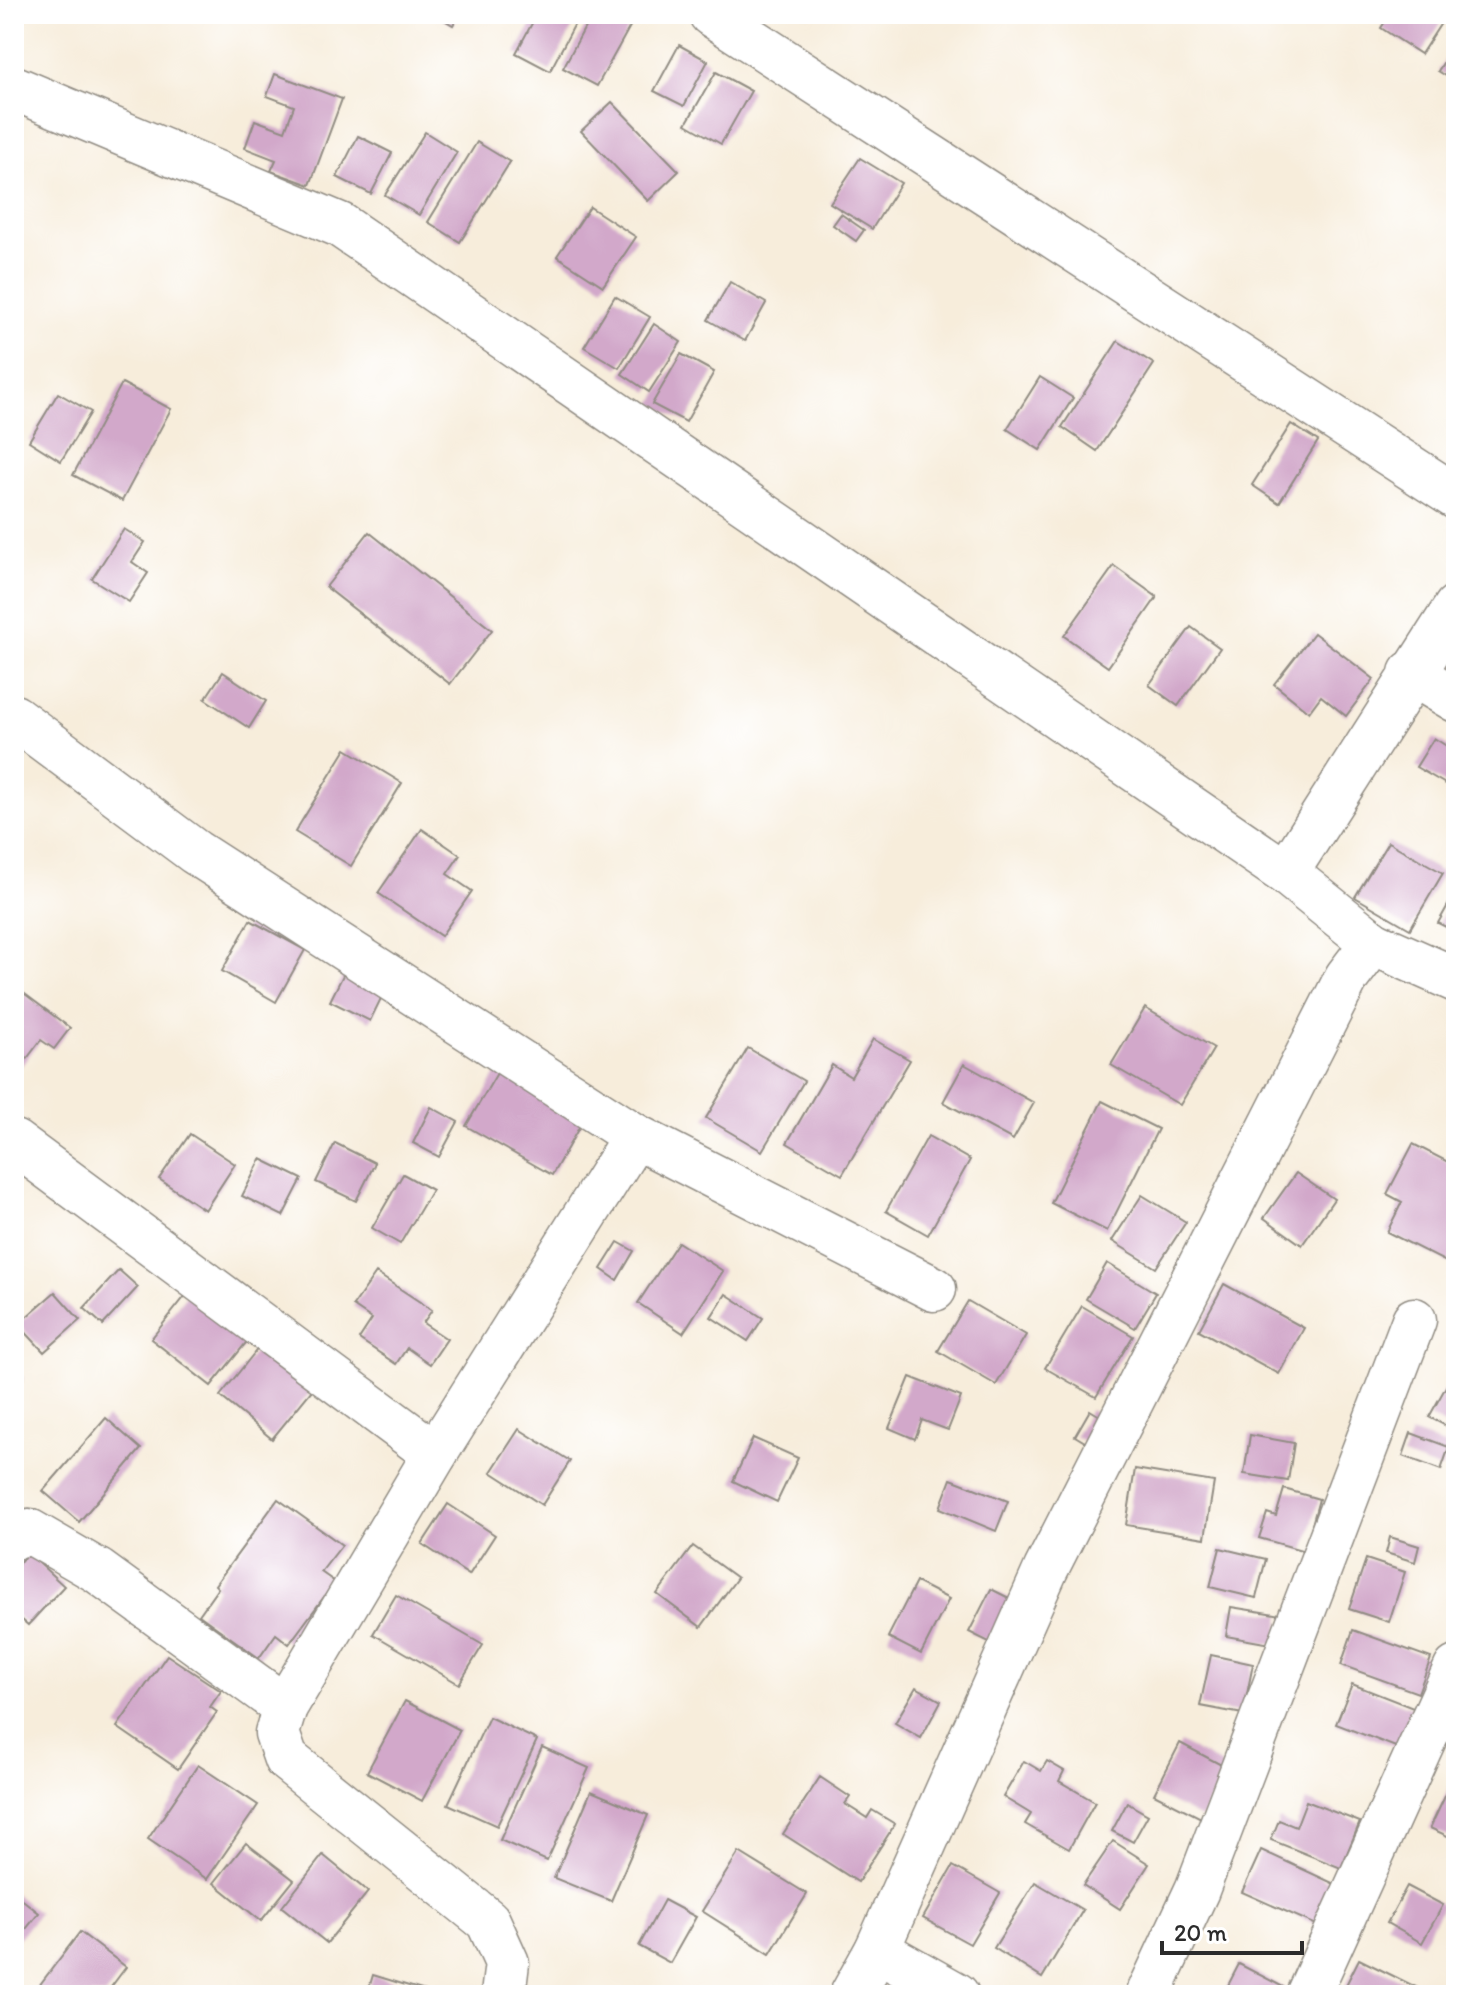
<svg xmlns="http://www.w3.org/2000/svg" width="1470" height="2009" viewBox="0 0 1470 2009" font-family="Itim,sans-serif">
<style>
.building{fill:#d2a8ca}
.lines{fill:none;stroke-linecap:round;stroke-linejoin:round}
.minor-casing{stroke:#918c83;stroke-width:47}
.minor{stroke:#fff;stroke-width:44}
</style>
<rect width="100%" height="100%" fill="#fff"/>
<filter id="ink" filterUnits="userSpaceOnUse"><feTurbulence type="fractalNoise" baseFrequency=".0125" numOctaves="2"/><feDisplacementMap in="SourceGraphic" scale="16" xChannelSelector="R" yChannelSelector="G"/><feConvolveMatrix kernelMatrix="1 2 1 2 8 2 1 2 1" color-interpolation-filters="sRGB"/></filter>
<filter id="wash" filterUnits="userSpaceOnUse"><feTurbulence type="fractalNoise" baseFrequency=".006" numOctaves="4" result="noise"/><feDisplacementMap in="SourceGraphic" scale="32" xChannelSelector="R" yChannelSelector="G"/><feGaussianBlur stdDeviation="1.8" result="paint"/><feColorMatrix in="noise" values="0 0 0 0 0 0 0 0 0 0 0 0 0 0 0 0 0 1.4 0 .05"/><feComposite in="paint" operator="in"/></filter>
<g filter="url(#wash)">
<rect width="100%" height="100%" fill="#f7eddb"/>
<g id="blocks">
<g class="building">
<path d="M 434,14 L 459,14 L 453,25 Z"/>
<path d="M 537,14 L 579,16 L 550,71 L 516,53 Z"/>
<path d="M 592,14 L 620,14 L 633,21 L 597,86 L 563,68 Z"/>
<path d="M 1390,14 L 1435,14 L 1443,20 L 1421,54 L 1381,28 Z"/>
<path d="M 1456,43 L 1456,82 L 1438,71 Z"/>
<path d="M 679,45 L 708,61 L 684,106 L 654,91 Z"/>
<path d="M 716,72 L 751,91 L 721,144 L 686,124 Z"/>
<path d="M 275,74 L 342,99 L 310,185 L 271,171 L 276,160 L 245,148 L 255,120 L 285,131 L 294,106 L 267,96 Z"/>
<path d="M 612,102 L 679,171 L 648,201 L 581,131 Z"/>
<path d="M 425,132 L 457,152 L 419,215 L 385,195 Z"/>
<path d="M 358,136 L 392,153 L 371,194 L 337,177 Z"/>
<path d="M 477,142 L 510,162 L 460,242 L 428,222 Z"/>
<path d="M 860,158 L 901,183 L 872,229 L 830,203 Z"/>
<path d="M 590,207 L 636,237 L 603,286 L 557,256 Z"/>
<path d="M 841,214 L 864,230 L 856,241 L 833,225 Z"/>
<path d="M 730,282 L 766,303 L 745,341 L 708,320 Z"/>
<path d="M 615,296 L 650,317 L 619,368 L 584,347 Z"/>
<path d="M 654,324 L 681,342 L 649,392 L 622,374 Z"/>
<path d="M 1118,341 L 1154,364 L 1097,451 L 1062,427 Z"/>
<path d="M 681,354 L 714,372 L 686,422 L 652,404 Z"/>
<path d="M 1040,377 L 1073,398 L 1040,450 L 1007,429 Z"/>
<path d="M 122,383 L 171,409 L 122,501 L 73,475 Z"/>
<path d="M 58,393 L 91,412 L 61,461 L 29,441 Z"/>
<path d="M 1291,424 L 1318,441 L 1279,503 L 1252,485 Z"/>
<path d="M 124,529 L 145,542 L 132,562 L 148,573 L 129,602 L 92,579 Z"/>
<path d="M 369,532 L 492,630 L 450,684 L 326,587 Z"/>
<path d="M 1114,566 L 1157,597 L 1108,667 L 1064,636 Z"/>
<path d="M 1191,627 L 1220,648 L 1178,706 L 1149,685 Z"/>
<path d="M 1314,633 L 1374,679 L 1346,716 L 1321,696 L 1309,712 L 1274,684 Z"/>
<path d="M 223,672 L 266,701 L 249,728 L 205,699 Z"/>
<path d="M 1434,738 L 1456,752 L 1456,790 L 1416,767 Z"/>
<path d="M 346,749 L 402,783 L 351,866 L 295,832 Z"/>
<path d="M 422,829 L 460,855 L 447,874 L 472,891 L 441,936 L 378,893 Z"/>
<path d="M 1388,842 L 1443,873 L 1410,929 L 1355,897 Z"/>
<path d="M 1456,891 L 1456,932 L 1438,923 Z"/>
<path d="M 250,920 L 305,950 L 276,1002 L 222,971 Z"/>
<path d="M 346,969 L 386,988 L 370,1021 L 330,1001 Z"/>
<path d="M 17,988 L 70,1028 L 54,1049 L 41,1040 L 19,1069 L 14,1065 L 14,992 Z"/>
<path d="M 1145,1008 L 1214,1048 L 1180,1105 L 1111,1065 Z"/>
<path d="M 873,1039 L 910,1060 L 842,1175 L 787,1143 L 832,1065 L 851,1077 Z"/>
<path d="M 748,1048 L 804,1081 L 762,1151 L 706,1118 Z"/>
<path d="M 504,1061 L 589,1110 L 552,1175 L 466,1126 Z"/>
<path d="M 964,1064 L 1034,1103 L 1013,1140 L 943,1102 Z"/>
<path d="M 1102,1101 L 1158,1129 L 1107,1231 L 1051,1203 Z"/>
<path d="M 431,1107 L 458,1122 L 439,1157 L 413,1143 Z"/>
<path d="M 190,1134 L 235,1164 L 205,1210 L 159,1179 Z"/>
<path d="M 928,1136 L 970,1160 L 928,1235 L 886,1211 Z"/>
<path d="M 335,1143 L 375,1163 L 356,1201 L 316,1182 Z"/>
<path d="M 1413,1144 L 1456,1166 L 1456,1247 L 1448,1263 L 1387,1232 L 1402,1202 L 1387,1194 Z"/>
<path d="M 261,1159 L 302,1179 L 283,1216 L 242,1196 Z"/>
<path d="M 1296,1173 L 1334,1199 L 1302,1245 L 1264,1218 Z"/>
<path d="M 403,1174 L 432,1190 L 400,1244 L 372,1228 Z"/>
<path d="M 1142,1195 L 1186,1222 L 1156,1268 L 1112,1241 Z"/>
<path d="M 618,1242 L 634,1251 L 617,1280 L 601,1269 Z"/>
<path d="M 678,1242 L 723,1271 L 683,1333 L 638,1303 Z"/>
<path d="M 1107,1263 L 1156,1293 L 1135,1328 L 1086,1299 Z"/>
<path d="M 119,1270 L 138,1287 L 103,1325 L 84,1308 Z"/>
<path d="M 376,1273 L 432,1310 L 423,1323 L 447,1339 L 430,1364 L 407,1348 L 396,1364 L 359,1339 L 372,1319 L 353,1306 Z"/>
<path d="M 1224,1284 L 1304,1328 L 1279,1374 L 1199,1330 Z"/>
<path d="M 194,1285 L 254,1333 L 211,1386 L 151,1339 Z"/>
<path d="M 55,1292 L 80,1320 L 44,1352 L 18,1324 Z"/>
<path d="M 726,1294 L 763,1318 L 748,1341 L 711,1317 Z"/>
<path d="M 968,1301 L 1026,1335 L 996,1385 L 938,1351 Z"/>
<path d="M 1082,1306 L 1133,1336 L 1096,1397 L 1045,1368 Z"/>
<path d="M 267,1337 L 321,1379 L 272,1439 L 220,1396 Z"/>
<path d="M 14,1370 L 24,1378 L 14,1389 Z"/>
<path d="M 1453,1374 L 1456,1376 L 1456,1431 L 1429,1417 Z"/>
<path d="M 910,1377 L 961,1397 L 948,1430 L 922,1420 L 915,1439 L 889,1428 Z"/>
<path d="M 1090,1410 L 1110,1422 L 1095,1448 L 1075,1436 Z"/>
<path d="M 106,1418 L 141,1449 L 79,1522 L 43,1491 Z"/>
<path d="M 519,1429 L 570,1461 L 542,1505 L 491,1472 Z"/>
<path d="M 1411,1433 L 1449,1447 L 1441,1470 L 1403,1456 Z"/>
<path d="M 1250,1435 L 1294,1443 L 1288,1481 L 1244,1474 Z"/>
<path d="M 753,1438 L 798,1458 L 777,1502 L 733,1481 Z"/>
<path d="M 1135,1469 L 1214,1482 L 1205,1538 L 1126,1525 Z"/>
<path d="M 951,1479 L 1008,1501 L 996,1531 L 940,1508 Z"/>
<path d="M 1284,1489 L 1319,1499 L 1305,1551 L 1259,1538 L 1267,1513 L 1276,1516 Z"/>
<path d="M 278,1499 L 342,1545 L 321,1572 L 335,1582 L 289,1644 L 276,1634 L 259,1658 L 199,1615 L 218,1588 L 215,1585 Z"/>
<path d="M 448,1504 L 495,1535 L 469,1575 L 422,1544 Z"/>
<path d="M 1390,1537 L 1419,1546 L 1415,1562 L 1386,1553 Z"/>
<path d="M 693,1546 L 737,1578 L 701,1627 L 657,1594 Z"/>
<path d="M 1220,1548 L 1266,1559 L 1256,1598 L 1210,1587 Z"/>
<path d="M 28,1553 L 64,1586 L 28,1625 L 14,1613 L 14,1568 Z"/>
<path d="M 1366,1559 L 1405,1572 L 1389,1622 L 1349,1609 Z"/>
<path d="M 916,1582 L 949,1599 L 921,1654 L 888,1637 Z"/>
<path d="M 991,1589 L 1015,1601 L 993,1644 L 969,1632 Z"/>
<path d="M 396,1595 L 483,1645 L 459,1684 L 373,1634 Z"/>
<path d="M 1231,1607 L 1281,1615 L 1276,1645 L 1226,1636 Z"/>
<path d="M 1353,1630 L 1431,1658 L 1418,1693 L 1341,1665 Z"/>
<path d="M 167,1655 L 221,1691 L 210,1707 L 217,1712 L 178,1769 L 117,1727 Z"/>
<path d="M 1211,1655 L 1253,1664 L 1243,1714 L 1200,1706 Z"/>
<path d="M 1352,1684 L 1421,1711 L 1406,1751 L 1336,1724 Z"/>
<path d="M 916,1687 L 941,1701 L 921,1738 L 895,1723 Z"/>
<path d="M 405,1701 L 460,1730 L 422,1801 L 367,1772 Z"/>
<path d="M 489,1717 L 537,1740 L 497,1826 L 448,1804 Z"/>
<path d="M 1180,1743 L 1227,1768 L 1201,1818 L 1154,1794 Z"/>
<path d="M 542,1747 L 589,1768 L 547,1861 L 500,1840 Z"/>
<path d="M 1024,1761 L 1041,1771 L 1047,1761 L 1064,1771 L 1059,1781 L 1095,1802 L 1069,1849 L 1025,1824 L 1031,1814 L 1003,1797 Z"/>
<path d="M 198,1765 L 258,1805 L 207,1879 L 148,1839 Z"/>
<path d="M 1456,1773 L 1456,1840 L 1430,1828 Z"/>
<path d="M 820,1777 L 850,1797 L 845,1804 L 867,1818 L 872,1810 L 895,1824 L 858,1882 L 783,1834 Z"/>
<path d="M 591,1791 L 648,1815 L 611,1901 L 554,1878 Z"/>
<path d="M 1306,1801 L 1360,1822 L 1341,1868 L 1271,1840 L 1279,1820 L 1296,1827 Z"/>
<path d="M 1127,1803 L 1148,1815 L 1133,1842 L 1112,1831 Z"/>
<path d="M 1113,1841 L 1149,1864 L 1120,1909 L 1083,1885 Z"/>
<path d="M 246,1843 L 294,1880 L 261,1921 L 214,1883 Z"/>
<path d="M 1261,1850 L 1339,1886 L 1321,1927 L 1242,1892 Z"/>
<path d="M 739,1852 L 807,1894 L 770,1954 L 702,1911 Z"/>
<path d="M 323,1855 L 368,1892 L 327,1943 L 282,1907 Z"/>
<path d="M 953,1866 L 1000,1893 L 970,1944 L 923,1918 Z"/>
<path d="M 1035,1882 L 1083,1910 L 1042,1978 L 994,1948 Z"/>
<path d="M 1407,1886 L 1443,1905 L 1422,1943 L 1387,1923 Z"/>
<path d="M 14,1893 L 39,1913 L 14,1944 Z"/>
<path d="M 664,1900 L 696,1917 L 670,1963 L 639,1946 Z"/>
<path d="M 80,1932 L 126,1967 L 105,1995 L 32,1995 Z"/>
<path d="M 1359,1959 L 1432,1995 L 1341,1995 Z"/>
<path d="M 1239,1964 L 1285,1988 L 1281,1995 L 1223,1995 Z"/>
<path d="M 373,1975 L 435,1994 L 435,1995 L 367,1995 Z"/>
<path d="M 886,1987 L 901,1995 L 881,1995 Z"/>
</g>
</g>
</g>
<g filter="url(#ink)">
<use href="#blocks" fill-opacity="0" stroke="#918c83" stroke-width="2"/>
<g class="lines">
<g class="minor-casing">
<g id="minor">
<path d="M 711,14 L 1456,497"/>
<path d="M 14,88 L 340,225 L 1286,873 L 1373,943 L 1347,977 L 1046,1569 L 877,1950 L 852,1995"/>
<path d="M 1411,673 L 1456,700"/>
<path d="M 14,717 L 195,852 L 635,1136 L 934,1289"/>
<path d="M 1286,873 L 1456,607"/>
<path d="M 1373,943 L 1456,980"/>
<path d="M 14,1142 L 435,1454"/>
<path d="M 14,1537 L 29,1531 L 98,1571 L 285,1707"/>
<path d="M 877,1950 L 957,1995"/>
<path d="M 503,1995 L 507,1963 L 488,1921 L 286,1759 L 277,1733 L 285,1707 L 435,1454 L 635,1136"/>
<path d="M 1148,1995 L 1197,1890 L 1414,1320"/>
<path d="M 1308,1995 L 1456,1668"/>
</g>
</g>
<use href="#minor" class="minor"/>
</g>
</g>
<rect width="1470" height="2009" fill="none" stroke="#fff" stroke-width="48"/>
<path d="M1162 1941v12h140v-12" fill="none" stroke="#2b2b2b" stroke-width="4"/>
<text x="1174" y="1941" font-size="24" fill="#2b2b2b" stroke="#ffffff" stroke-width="6" paint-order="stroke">20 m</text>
</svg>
